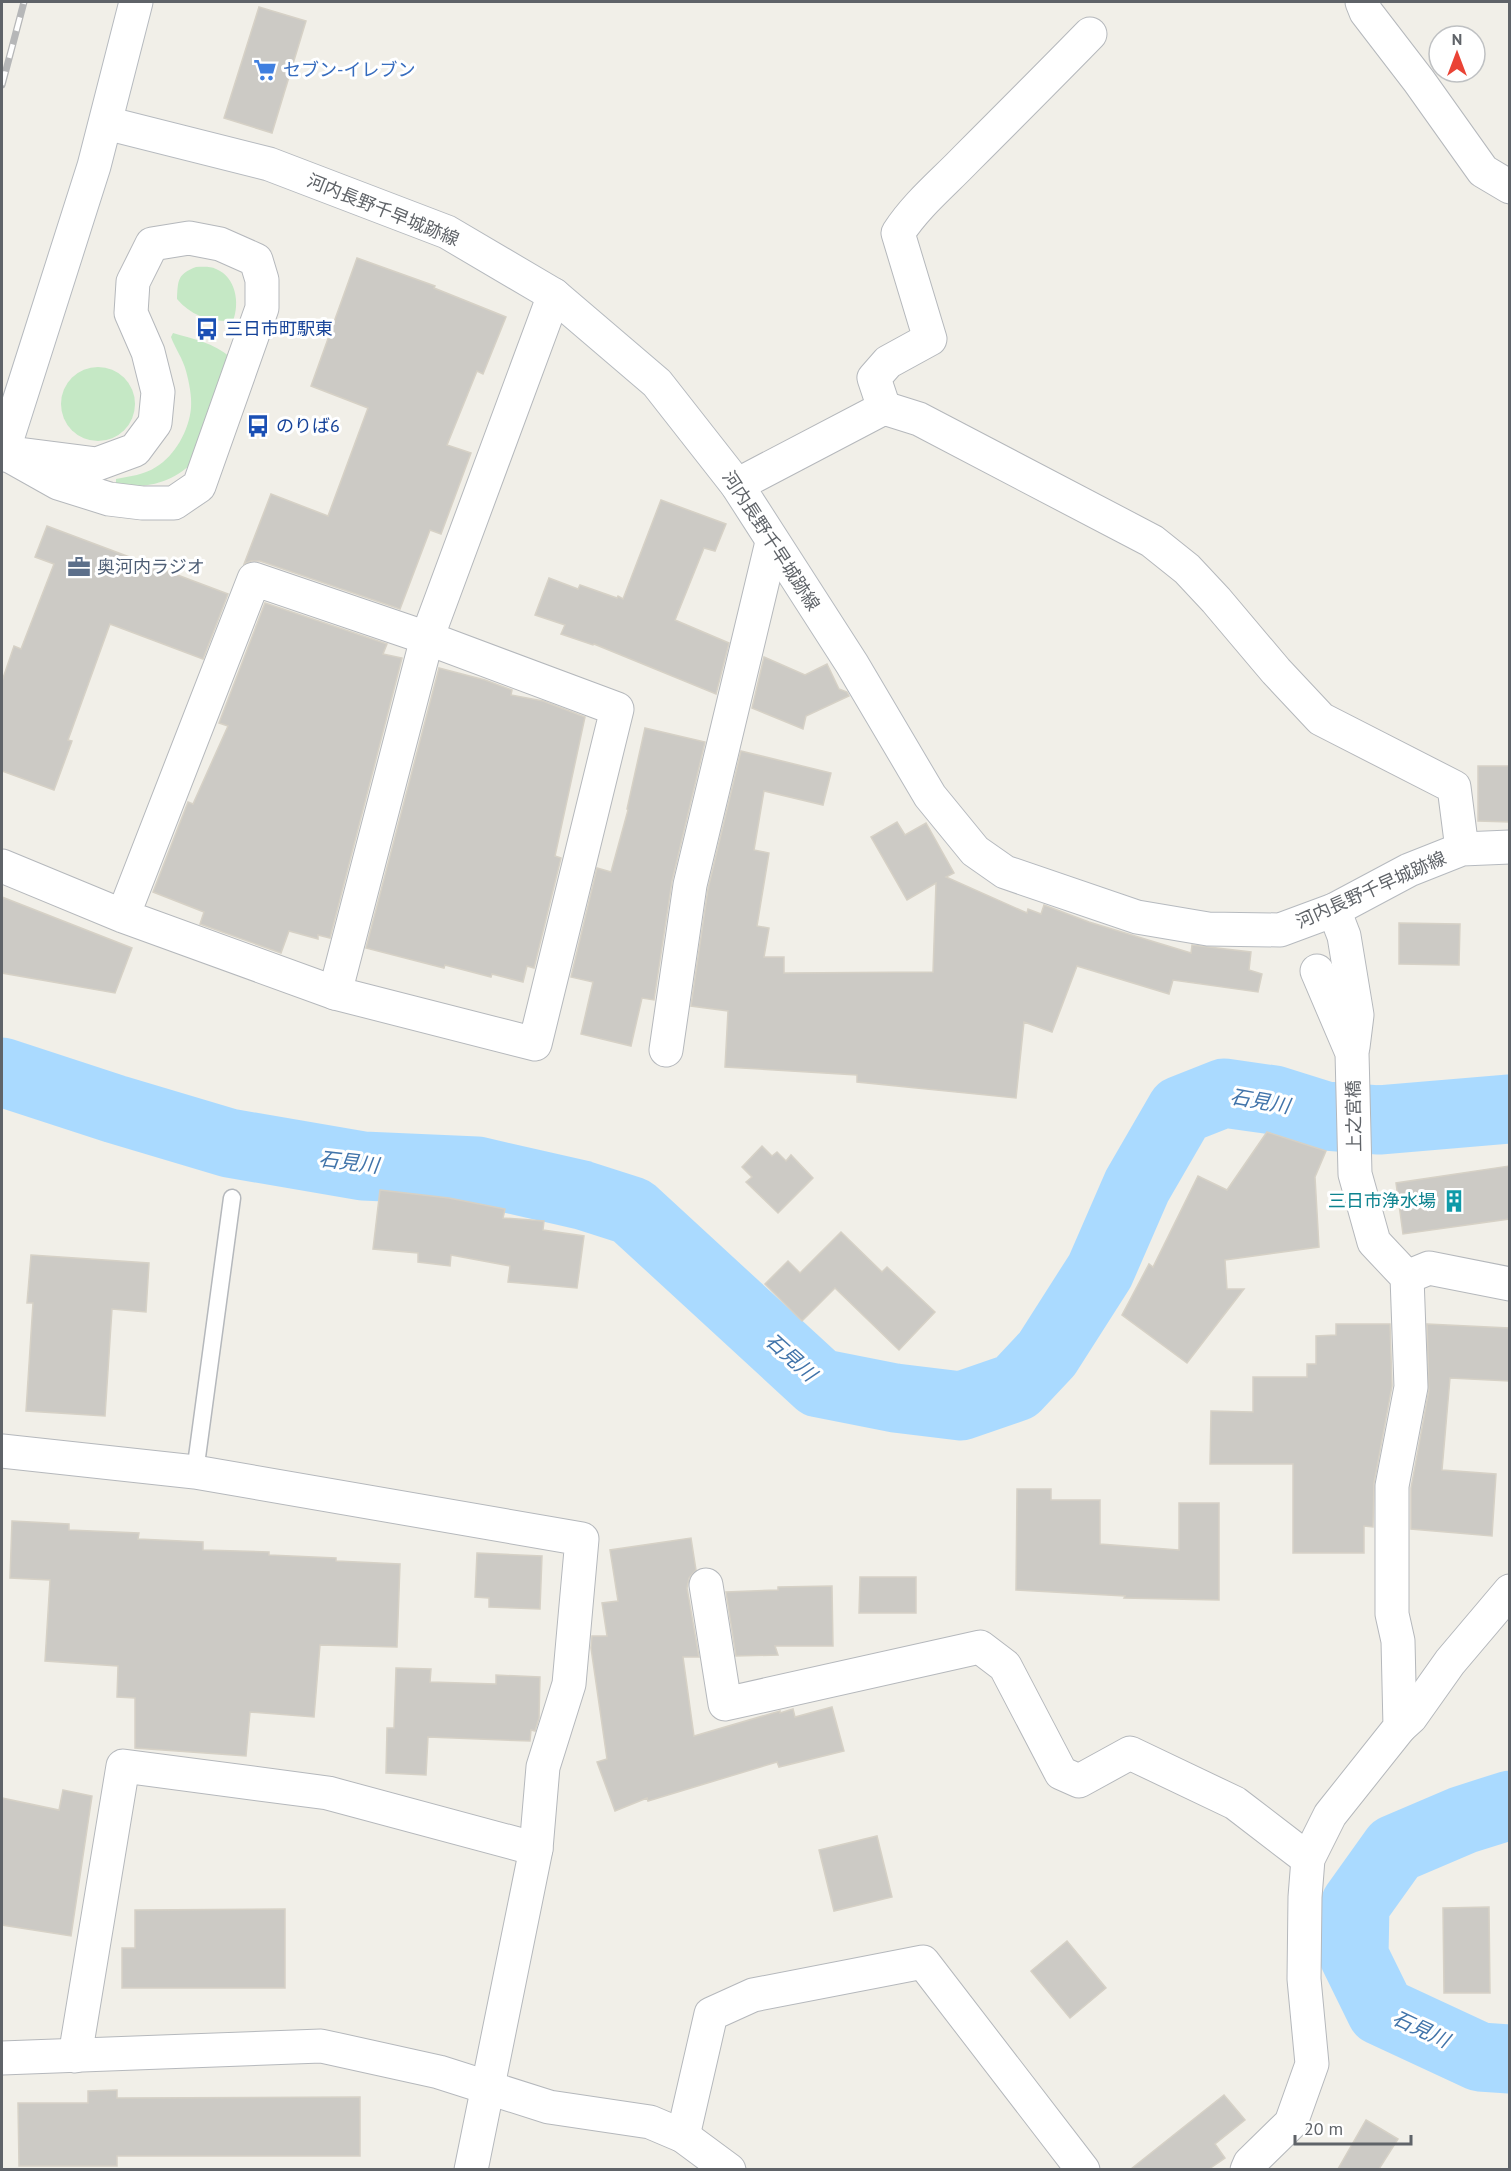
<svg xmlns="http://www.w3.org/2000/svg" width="1511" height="2171" viewBox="0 0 1511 2171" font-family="'PT Sans','Noto Sans JP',sans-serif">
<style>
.green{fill:#c5e8c5}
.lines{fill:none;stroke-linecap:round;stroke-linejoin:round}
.river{stroke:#aadaff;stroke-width:69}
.building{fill:#cccac5;stroke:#d6d1c6;stroke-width:1.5}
.lane-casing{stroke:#b5b8bc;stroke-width:19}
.street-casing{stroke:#b5b8bc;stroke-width:35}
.secondary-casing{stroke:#b6babf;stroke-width:35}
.lane{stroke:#fff;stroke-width:16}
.street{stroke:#fff;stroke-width:33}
.secondary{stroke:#fff;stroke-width:33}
.rail-casing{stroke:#b6b7b8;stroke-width:7}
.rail{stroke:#fff;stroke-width:4.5;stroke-dasharray:14;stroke-linecap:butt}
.labels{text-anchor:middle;stroke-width:6;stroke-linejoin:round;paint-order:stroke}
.shop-label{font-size:18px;fill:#366cbe;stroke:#fff;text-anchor:start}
.street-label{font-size:18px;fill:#5f6368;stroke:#fff}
.transit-label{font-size:18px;fill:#164399;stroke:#fff;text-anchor:start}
.service-label{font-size:18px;fill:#4e5e75;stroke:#fff;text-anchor:start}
.culture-label{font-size:18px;fill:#0d838f;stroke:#fff;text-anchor:end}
.water-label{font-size:20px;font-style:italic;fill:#4174aa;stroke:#fff}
</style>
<rect width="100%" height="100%" fill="#f1efe8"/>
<g class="green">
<path d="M 196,267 C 202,267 210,266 216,269 C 236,277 240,303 233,321 C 211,322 191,316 177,299 C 178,281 177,274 196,267 Z"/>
<path d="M 173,333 C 193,339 214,343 230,357 L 193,462 C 171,484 146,488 116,486 L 116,479 C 130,476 144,475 156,467 C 175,456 189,430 191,408 C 192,396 189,382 186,371 C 183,359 175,348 171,337 Z"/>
<circle cx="98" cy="404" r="37"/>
</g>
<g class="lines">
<g class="river">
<path d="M 2,1072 L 115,1109 L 229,1143 L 363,1166 L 477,1171 L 582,1195 L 632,1211 L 819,1383 L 895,1398 L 961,1406 L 1016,1387 L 1047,1354 L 1100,1271 L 1137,1186 L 1181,1110 L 1224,1093 L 1274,1100 L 1325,1116 L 1379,1120 L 1510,1109"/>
<path d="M 1510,1805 L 1463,1820 L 1395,1849 L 1355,1905 L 1354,1956 L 1381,2011 L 1480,2057 L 1510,2059"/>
</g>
</g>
<g class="building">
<path d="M 259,7 L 306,21 L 272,133 L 224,118 Z"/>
<path d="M 357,258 L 435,286 L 434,288 L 506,317 L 483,374 L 477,371 L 447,445 L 471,453 L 441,534 L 430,530 L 400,609 L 260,561 L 251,561 L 244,564 L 271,494 L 328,516 L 368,408 L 311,386 Z"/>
<path d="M 661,500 L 726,524 L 715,551 L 704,548 L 675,620 L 729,643 L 716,694 L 594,644 L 593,645 L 561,634 L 565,625 L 535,615 L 549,578 L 578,589 L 580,585 L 617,598 L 618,596 L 623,599 Z"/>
<path d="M 47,526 L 228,594 L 203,659 L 110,624 L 68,740 L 72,741 L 54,790 L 2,771 L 2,681 L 14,646 L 21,649 L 54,564 L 35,557 Z"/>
<path d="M 265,603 L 387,644 L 383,654 L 402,658 L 330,938 L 318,935 L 318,939 L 289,931 L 281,953 L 200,924 L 204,912 L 153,892 L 188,802 L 193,804 L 228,726 L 219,723 Z"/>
<path d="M 764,657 L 805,675 L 827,664 L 839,689 L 847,692 L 849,696 L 806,716 L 803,729 L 752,708 Z"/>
<path d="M 439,668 L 485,680 L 512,690 L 511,695 L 543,701 L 585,717 L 555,856 L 561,858 L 534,968 L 527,966 L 523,982 L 492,974 L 491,977 L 445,965 L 444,968 L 366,948 Z"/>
<path d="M 645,728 L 705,742 L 672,881 L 654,1000 L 642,998 L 631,1046 L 581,1034 L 593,982 L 571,977 L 597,868 L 611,872 L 628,810 L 627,809 Z"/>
<path d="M 741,751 L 831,773 L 823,805 L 764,791 L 754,850 L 769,853 L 757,926 L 769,928 L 764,957 L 784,957 L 784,973 L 933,972 L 936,883 L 907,900 L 871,837 L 897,822 L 905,835 L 926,823 L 954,873 L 946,877 L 1027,913 L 1028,909 L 1041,914 L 1044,905 L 1089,922 L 1191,953 L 1192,945 L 1251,952 L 1249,970 L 1262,974 L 1258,992 L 1173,980 L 1169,994 L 1077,966 L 1052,1032 L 1024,1022 L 1016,1098 L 857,1082 L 857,1075 L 725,1067 L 728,1011 L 691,1006 L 708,889 Z"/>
<path d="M 1478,766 L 1509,766 L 1509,822 L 1478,821 Z"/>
<path d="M 2,897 L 132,948 L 115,993 L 2,973 Z"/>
<path d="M 1399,923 L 1460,924 L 1459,965 L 1399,964 Z"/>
<path d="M 1267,1132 L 1326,1151 L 1315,1177 L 1319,1247 L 1225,1260 L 1227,1289 L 1244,1289 L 1187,1363 L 1122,1315 L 1149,1264 L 1153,1267 L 1198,1176 L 1227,1190 Z"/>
<path d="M 762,1146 L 772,1156 L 777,1152 L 786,1161 L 791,1155 L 813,1178 L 778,1213 L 746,1182 L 752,1177 L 742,1167 Z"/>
<path d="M 1509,1166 L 1509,1219 L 1403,1234 L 1396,1183 Z"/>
<path d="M 380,1190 L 449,1198 L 505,1209 L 503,1218 L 544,1221 L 543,1230 L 584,1236 L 577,1288 L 508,1282 L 510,1266 L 451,1255 L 450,1266 L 418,1262 L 418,1253 L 373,1249 Z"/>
<path d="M 841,1232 L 882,1272 L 887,1267 L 935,1312 L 899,1350 L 835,1288 L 802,1321 L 765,1284 L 788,1261 L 800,1273 Z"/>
<path d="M 31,1255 L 149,1263 L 146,1312 L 112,1309 L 105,1416 L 26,1411 L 33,1303 L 27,1303 Z"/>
<path d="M 1336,1324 L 1390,1324 L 1392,1386 L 1374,1483 L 1373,1527 L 1364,1526 L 1364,1553 L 1293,1553 L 1293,1464 L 1210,1464 L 1211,1411 L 1253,1412 L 1253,1377 L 1307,1377 L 1307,1364 L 1316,1364 L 1316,1336 L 1336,1335 Z"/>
<path d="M 1427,1324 L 1509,1328 L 1509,1381 L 1450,1378 L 1442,1470 L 1496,1474 L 1492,1536 L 1411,1529 L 1411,1488 L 1429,1390 Z"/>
<path d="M 1017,1489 L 1051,1489 L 1051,1500 L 1100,1500 L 1100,1544 L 1179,1550 L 1179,1503 L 1219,1503 L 1219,1600 L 1124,1598 L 1125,1596 L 1016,1590 Z"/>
<path d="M 12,1521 L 69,1524 L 69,1530 L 139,1533 L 138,1539 L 203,1542 L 203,1550 L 269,1552 L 269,1555 L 336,1558 L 336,1561 L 400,1564 L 397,1647 L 320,1645 L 314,1717 L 250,1712 L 246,1756 L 135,1748 L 135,1698 L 117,1697 L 118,1666 L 45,1661 L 50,1580 L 10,1578 Z"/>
<path d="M 691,1538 L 696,1570 L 689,1578 L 687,1588 L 699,1657 L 683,1657 L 694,1736 L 780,1711 L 780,1713 L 793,1709 L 795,1717 L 832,1707 L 844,1751 L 779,1767 L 777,1762 L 648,1801 L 647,1798 L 615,1811 L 597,1762 L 607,1759 L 591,1648 L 592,1636 L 607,1636 L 602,1603 L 618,1601 L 610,1550 Z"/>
<path d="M 477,1553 L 542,1556 L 540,1609 L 489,1607 L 489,1598 L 475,1597 Z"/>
<path d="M 860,1577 L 916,1577 L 916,1613 L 859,1613 Z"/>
<path d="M 832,1586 L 833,1646 L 775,1646 L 778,1655 L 736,1656 L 726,1592 L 778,1590 L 778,1587 Z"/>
<path d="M 396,1668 L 431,1669 L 430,1682 L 496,1684 L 496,1675 L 540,1677 L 539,1718 L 535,1731 L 531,1730 L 530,1741 L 428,1737 L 426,1775 L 386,1773 L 387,1728 L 394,1728 Z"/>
<path d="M 63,1790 L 92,1796 L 71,1936 L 2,1925 L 2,1798 L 59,1810 Z"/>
<path d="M 877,1836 L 892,1897 L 834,1911 L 819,1850 Z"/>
<path d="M 1489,1907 L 1490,1993 L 1444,1993 L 1443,1908 Z"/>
<path d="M 285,1909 L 285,1988 L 122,1988 L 122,1948 L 135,1948 L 135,1910 Z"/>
<path d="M 1067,1941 L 1106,1988 L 1070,2018 L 1031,1971 Z"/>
<path d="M 117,2090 L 117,2098 L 360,2097 L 360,2156 L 117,2156 L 117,2166 L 19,2166 L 18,2103 L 88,2103 L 88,2091 Z"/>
<path d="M 1224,2095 L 1245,2120 L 1215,2144 L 1225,2158 L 1209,2169 L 1131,2169 Z"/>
<path d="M 1366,2120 L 1398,2139 L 1379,2169 L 1338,2169 Z"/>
</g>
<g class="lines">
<g class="lane-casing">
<path id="lane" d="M 195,1472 L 232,1198"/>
</g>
<g class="street-casing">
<g id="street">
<path d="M 1362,2 L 1366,12 L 1419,81 L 1483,171 L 1510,187"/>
<path d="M 189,238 L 220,244 L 256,260 L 262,280 L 262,308 L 199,486 L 174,503 L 142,503 L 109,499 L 58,483 L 3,452 L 97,464 L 135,450 L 155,423 L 158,392 L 148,352 L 131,313 L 133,282 L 152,244 Z"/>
<path d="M 884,408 L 874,378 L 888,362 L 930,339 L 898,233 C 917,204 942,184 966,159 C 1008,117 1049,76 1090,34"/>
<path d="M 737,485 L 884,408 L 919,419 L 1152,541 L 1187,569 L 1216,600 L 1276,671 L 1321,719 L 1454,787 L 1462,849"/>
<path d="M 2,866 L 123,916 L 335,993 L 535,1044 L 617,709 L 427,638 L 254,579 L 123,916"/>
<path d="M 1334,910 L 1344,936 L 1357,1015 L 1353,1047"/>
<path d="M 335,993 L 427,638 L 554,295"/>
<path d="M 666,1050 L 690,885 L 772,542"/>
<path d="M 1407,1277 L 1429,1268 L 1510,1284"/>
<path d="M 2,1451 L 195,1472 L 582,1539 L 569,1684 L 543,1767 L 536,1849 L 471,2170"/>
<path d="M 706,1585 L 725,1704 L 980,1647 L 1005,1666 L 1061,1773 L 1079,1781 L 1130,1753 L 1235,1803 L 1308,1859"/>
<path d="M 1400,1727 L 1411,1717 L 1450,1662 L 1510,1591"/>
<path d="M 75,2056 L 123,1766 L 328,1793 L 536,1849"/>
<path d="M 2,2058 L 321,2046 L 439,2072 L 549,2107 L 650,2122 L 683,2136 L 729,2170"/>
<path d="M 683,2136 L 711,2014 L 753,1995 L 923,1962 L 1083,2170"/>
<path d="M 1247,2170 L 1250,2163 L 1291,2123 L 1312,2064 L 1304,1979 L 1305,1897 L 1308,1859 L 1330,1815 L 1400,1727 L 1398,1641 L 1392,1614 L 1392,1486 L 1411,1387 L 1407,1277 L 1374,1242 L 1355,1174 L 1352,1053 L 1317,971"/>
</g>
</g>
<g class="secondary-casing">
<g id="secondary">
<path d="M 106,123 L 269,164 L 447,232 L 554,295 L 657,383 L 737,485 L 852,664 L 930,796 L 975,851 L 1005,872 L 1137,917 L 1208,929 L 1280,930 L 1334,910 L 1409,870 L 1462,849 L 1510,847"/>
<path d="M 2,455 L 94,166 L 136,2"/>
</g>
</g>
<use href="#lane" class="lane"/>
<use href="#street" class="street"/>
<use href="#secondary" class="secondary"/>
<g class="rail-casing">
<path id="rail" d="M 2,85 L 24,2"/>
</g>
<use href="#rail" class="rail"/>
</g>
<defs>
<g id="supermarket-bare" transform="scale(1.8)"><path d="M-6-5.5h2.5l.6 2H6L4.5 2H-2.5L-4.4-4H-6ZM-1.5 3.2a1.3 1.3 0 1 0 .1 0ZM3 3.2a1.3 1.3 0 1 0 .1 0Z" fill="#3f7fe0" stroke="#fff" stroke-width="2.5" paint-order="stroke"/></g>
<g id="bus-bare" transform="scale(1.8)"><path d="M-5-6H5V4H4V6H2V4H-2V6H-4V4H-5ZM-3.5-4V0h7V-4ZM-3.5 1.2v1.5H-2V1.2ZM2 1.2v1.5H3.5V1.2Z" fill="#1a4fb4" stroke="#fff" stroke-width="2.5" paint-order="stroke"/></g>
<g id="office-bare" transform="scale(1.8)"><path d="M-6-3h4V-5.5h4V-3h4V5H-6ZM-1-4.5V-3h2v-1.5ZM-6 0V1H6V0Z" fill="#5c6f8a" stroke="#fff" stroke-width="2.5" paint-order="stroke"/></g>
<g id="building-bare" transform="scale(1.8)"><path d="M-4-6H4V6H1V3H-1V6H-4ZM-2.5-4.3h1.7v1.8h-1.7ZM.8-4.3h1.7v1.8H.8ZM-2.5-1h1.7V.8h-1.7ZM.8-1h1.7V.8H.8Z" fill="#0f9aa8" stroke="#fff" stroke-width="2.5" paint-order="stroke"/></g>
</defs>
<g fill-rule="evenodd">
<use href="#supermarket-bare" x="265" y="70"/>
<use href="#bus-bare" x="207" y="329"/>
<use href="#bus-bare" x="258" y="426"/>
<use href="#office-bare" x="79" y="567"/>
<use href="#building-bare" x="1454" y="1201"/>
</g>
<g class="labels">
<g class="shop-label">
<text x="283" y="76">セブン-イレブン</text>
</g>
<g class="street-label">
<text transform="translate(383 210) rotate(22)" y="6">河内長野千早城跡線</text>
<text transform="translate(771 541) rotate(57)" y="6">河内長野千早城跡線</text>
<text transform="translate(1371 890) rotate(-24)" y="6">河内長野千早城跡線</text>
<text transform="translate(1354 1116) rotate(-91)" y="6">上之宮橋</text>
</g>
<g class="transit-label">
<text x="225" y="335">三日市町駅東</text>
<text x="276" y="432">のりば6</text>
</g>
<g class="service-label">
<text x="97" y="573">奥河内ラジオ</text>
</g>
<g class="culture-label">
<text x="1436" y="1207">三日市浄水場</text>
</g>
<g class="water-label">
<text transform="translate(1260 1101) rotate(10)" y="7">石見川</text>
<text transform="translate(349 1162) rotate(7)" y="7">石見川</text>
<text transform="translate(791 1357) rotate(42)" y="7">石見川</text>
<text transform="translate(1421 2029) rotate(25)" y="7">石見川</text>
</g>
</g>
<rect width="1511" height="2171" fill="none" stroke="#5f6368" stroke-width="6"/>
<g transform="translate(1457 54)"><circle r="28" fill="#ffffff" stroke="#bfc1c3" stroke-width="1.5"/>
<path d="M0-4.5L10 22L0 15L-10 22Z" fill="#ea4335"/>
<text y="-9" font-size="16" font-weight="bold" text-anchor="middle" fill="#5f6368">N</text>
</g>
<path d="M1295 2135v9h116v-9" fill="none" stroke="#5f6368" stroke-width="3"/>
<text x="1304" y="2135" font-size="18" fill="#5f6368" stroke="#ffffff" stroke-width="4.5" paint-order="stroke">20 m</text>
</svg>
